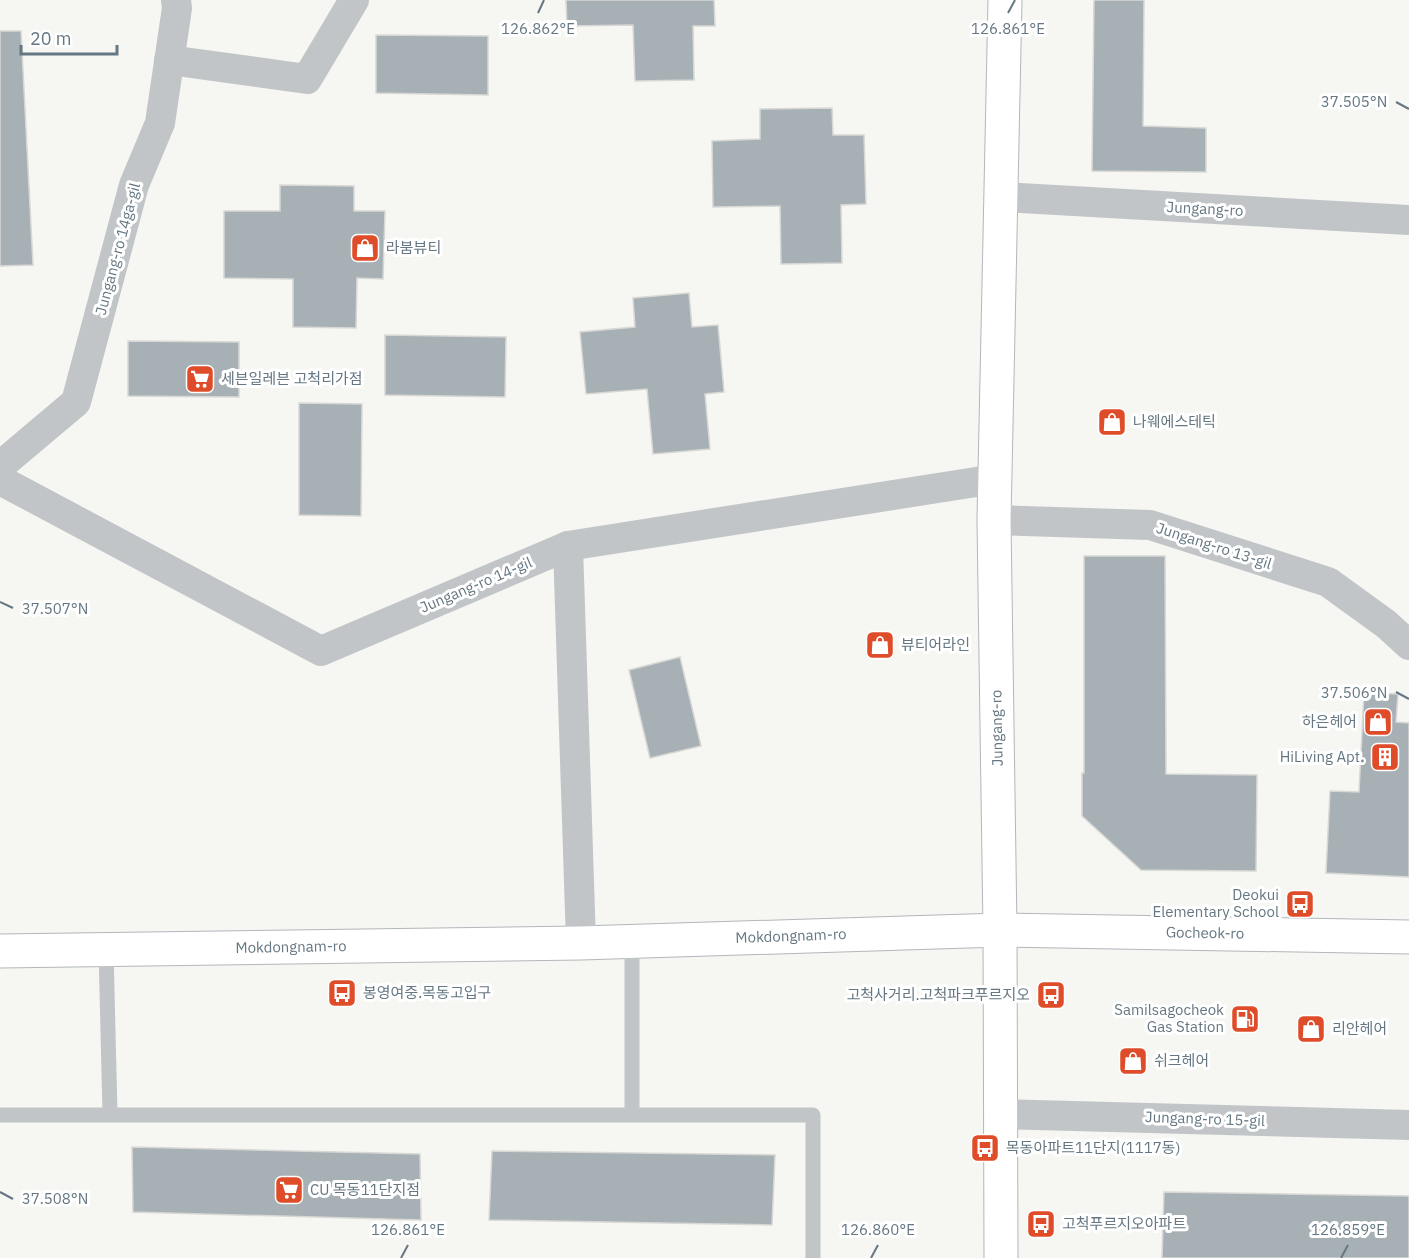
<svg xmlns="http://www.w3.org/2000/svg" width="1409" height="1258" viewBox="0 0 1409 1258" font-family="'IBM Plex Sans','Noto Sans KR',sans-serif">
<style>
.building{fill:#a7b0b4;stroke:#d7d7d5;stroke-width:1.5}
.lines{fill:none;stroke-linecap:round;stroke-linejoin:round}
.secondary-casing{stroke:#b1b7bb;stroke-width:35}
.lane{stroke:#c1c5c8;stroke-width:15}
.street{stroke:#c1c5c8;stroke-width:30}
.secondary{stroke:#fff;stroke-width:33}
.ticks{fill:none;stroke:#657782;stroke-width:2}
.labels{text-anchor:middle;stroke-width:6;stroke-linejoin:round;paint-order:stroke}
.street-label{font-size:15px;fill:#657782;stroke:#fff}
.poi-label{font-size:15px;fill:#657782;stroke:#fff;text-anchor:start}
.ticks-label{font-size:15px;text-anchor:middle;fill:#657782;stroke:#fff;stroke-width:6;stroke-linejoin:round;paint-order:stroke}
</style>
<rect width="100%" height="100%" fill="#f6f6f2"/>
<g class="building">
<path d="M 566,0 L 714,0 L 715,26 L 693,26 L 694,80 L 635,81 L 633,25 L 567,26 Z"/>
<path d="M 1094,0 L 1144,0 L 1143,126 L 1206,128 L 1206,172 L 1092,171 Z"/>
<path d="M 0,31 L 21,31 L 33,265 L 0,266 Z"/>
<path d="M 376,35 L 488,36 L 488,95 L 376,93 Z"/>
<path d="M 832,108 L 833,135 L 864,135 L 866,204 L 841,205 L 842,263 L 781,264 L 780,206 L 713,207 L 712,141 L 760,139 L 760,109 Z"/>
<path d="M 280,185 L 354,186 L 354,211 L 385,211 L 383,279 L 357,278 L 356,328 L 293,327 L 293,279 L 224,278 L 224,211 L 280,211 Z"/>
<path d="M 689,293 L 692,327 L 718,325 L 724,392 L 705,394 L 710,449 L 653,454 L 647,389 L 586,394 L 580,332 L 635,327 L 633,298 Z"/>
<path d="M 385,335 L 506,337 L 505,397 L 385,395 Z"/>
<path d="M 128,341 L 239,342 L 239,397 L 128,396 Z"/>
<path d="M 299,403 L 362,404 L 361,516 L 299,515 Z"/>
<path d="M 1084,556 L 1165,556 L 1166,774 L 1257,775 L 1256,871 L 1141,870 L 1082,816 L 1082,773 L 1084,773 Z"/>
<path d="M 680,657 L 701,746 L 650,758 L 629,670 Z"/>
<path d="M 1364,693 L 1398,694 L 1396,722 L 1409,723 L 1409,877 L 1326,873 L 1330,791 L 1359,792 Z"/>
<path d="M 132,1147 L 420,1154 L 421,1220 L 133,1212 Z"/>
<path d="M 492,1151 L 775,1155 L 772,1225 L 489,1220 Z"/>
<path d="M 1164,1192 L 1409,1196 L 1409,1258 L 1162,1258 Z"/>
</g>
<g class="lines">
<g class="secondary-casing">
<g id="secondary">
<path d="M 0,951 L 581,943 L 1000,930 L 1409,937"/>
<path d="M 1001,1258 L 1000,930 L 994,520 L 1005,0"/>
</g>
</g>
<g class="lane">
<path d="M 632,941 L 632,1115"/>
<path d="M 106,949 L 110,1114"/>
<path d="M 0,1115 L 813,1115 L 813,1258"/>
</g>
<g class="street">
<path d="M 169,60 L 307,79 L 354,0"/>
<path d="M 1001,197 L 1409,220"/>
<path d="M 0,466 L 76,402 L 134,185 L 160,123 L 177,8 L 176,0"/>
<path d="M 0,480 L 321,651 L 568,546 L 995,479"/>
<path d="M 994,520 L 1150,525 L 1328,582 L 1386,624 L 1409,645"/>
<path d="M 568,546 L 581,943"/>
<path d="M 1001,1114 L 1409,1125"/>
</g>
<use href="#secondary" class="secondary"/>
</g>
<path class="ticks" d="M 538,13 L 544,0M 1008,13 L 1015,0M 1396,102 L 1409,109M 0,602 L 13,608M 1396,692 L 1409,699M 0,1192 L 13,1199M 401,1258 L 408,1245M 871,1258 L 878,1245M 1341,1258 L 1348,1245"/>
<defs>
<g id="shop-square" transform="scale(1.5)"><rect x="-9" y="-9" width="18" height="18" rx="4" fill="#de4c29" stroke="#fff"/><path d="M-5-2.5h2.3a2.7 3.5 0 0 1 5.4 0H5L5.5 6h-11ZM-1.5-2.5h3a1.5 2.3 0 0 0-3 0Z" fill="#fff"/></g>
<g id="supermarket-square" transform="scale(1.5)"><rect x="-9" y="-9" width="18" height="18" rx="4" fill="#de4c29" stroke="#fff"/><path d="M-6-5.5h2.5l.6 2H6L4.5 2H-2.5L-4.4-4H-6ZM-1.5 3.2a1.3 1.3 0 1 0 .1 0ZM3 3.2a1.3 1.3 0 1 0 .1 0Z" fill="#fff"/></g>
<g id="building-square" transform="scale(1.5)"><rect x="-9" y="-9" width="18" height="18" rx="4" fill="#de4c29" stroke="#fff"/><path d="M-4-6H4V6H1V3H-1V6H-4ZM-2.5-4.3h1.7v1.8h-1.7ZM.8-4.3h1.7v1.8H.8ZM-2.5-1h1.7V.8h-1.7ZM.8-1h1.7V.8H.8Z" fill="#fff"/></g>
<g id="bus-square" transform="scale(1.5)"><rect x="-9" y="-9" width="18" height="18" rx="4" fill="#de4c29" stroke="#fff"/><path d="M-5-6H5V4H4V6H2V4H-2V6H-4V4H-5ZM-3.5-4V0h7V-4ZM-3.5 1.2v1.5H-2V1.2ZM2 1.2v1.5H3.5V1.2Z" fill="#fff"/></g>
<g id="fuel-square" transform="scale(1.5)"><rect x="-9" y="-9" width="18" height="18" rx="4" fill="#de4c29" stroke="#fff"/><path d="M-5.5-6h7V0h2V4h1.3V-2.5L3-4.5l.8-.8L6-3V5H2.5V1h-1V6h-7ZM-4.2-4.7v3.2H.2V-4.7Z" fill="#fff"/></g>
</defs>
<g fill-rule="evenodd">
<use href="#shop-square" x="365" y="248"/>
<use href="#supermarket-square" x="200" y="379"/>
<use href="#shop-square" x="1112" y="422"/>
<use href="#shop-square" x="880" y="645"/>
<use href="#shop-square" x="1378" y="722"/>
<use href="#building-square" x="1385" y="757"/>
<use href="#bus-square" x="1300" y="904"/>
<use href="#bus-square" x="342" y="993"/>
<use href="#bus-square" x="1051" y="995"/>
<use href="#fuel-square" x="1245" y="1019"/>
<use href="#shop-square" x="1311" y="1029"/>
<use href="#shop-square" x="1133" y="1061"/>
<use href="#bus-square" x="985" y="1148"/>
<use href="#supermarket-square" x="289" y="1190"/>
<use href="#bus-square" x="1041" y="1224"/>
</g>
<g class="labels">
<g class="street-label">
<text transform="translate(1205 209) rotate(3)" y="5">Jungang-ro</text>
<text transform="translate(118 249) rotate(-75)" y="5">Jungang-ro 14ga-gil</text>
<text transform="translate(1214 546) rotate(18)" y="5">Jungang-ro 13-gil</text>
<text transform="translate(476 585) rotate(-23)" y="5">Jungang-ro 14-gil</text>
<text transform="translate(997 728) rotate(-91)" y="5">Jungang-ro</text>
<text transform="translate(1205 933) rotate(1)" y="5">Gocheok-ro</text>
<text transform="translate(791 936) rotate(-2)" y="5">Mokdongnam-ro</text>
<text transform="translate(291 947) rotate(-1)" y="5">Mokdongnam-ro</text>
<text transform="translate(1205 1119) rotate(2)" y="5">Jungang-ro 15-gil</text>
</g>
<g class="poi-label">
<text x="386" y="253">라붐뷰티</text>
<text x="221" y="384">세븐일레븐 고척리가점</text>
<text x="1133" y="427">나웨에스테틱</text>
<text x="901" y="650">뷰티어라인</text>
<text x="1357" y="727" text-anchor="end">하은헤어</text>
<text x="1364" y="762" text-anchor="end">HiLiving Apt.</text>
<text x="1279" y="900" text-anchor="end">Deokui<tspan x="1279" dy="17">Elementary School</tspan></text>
<text x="363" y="998">봉영여중.목동고입구</text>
<text x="1030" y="1000" text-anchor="end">고척사거리.고척파크푸르지오</text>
<text x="1224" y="1015" text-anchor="end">Samilsagocheok<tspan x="1224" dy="17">Gas Station</tspan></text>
<text x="1332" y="1034">리안헤어</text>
<text x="1154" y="1066">쉬크헤어</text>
<text x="1006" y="1153">목동아파트11단지(1117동)</text>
<text x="310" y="1195">CU 목동11단지점</text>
<text x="1062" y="1229">고척푸르지오아파트</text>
</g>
</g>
<g class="ticks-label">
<text x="538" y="34">126.862°E</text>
<text x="1008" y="34">126.861°E</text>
<text x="1354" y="107">37.505°N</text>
<text x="55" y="614">37.507°N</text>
<text x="1354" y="698">37.506°N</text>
<text x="55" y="1204">37.508°N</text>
<text x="408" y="1235">126.861°E</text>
<text x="878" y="1235">126.860°E</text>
<text x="1348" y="1235">126.859°E</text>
</g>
<path d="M21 45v9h96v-9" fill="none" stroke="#657782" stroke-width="3"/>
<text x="30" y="45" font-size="18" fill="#657782" stroke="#ffffff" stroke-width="4.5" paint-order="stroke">20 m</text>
</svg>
